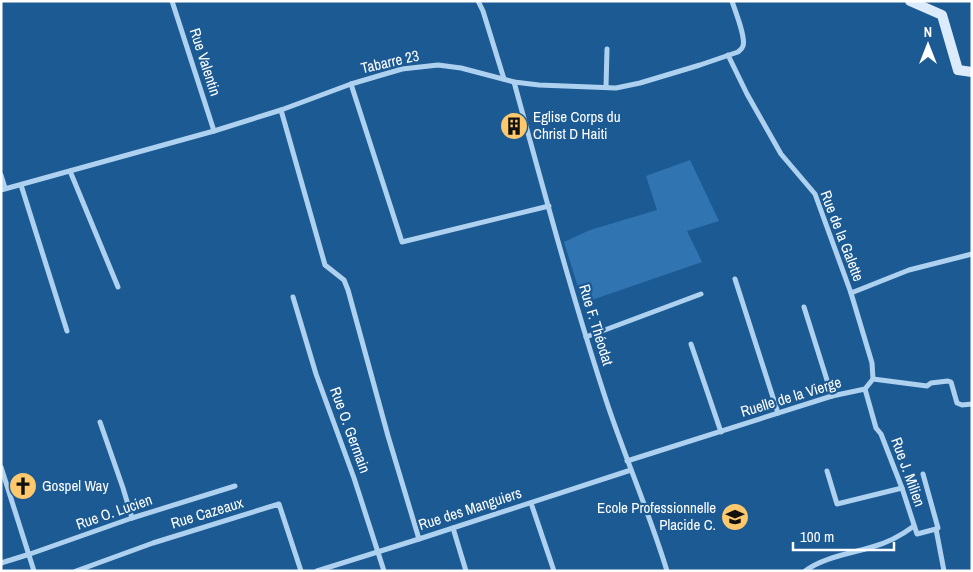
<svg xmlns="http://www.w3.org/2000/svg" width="973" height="572" viewBox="0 0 973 572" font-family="'Archivo Narrow',sans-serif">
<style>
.green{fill:#3074b2}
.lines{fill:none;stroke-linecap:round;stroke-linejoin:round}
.street{stroke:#aed1ef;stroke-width:5}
.secondary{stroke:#dcebfb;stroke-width:10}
.labels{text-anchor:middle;stroke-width:4.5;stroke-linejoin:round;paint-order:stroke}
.street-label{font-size:15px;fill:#fff;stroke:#1c5a94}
.poi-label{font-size:15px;fill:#fff;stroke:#1c5a94;text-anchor:start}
</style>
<rect width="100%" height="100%" fill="#1c5a94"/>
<path class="green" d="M 690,160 L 719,221 L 687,231 L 702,262 L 583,303 L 564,242 L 590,230 L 657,210 L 646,176 Z"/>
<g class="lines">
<g class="street">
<path d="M 172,1 L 214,131"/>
<path d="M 478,1 L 483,11 L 504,79"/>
<path d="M 728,55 L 747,94 L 781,154 L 815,194 L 851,293 L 909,270 L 972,254"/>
<path d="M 514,82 C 544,191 573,300 608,406 C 627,462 650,515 667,571"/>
<path d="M 351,84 L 402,242 L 549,206"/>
<path d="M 606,87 L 607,49"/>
<path d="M 281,110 L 325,265 L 344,280 L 348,290 L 388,436 L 419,539"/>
<path d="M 70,171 L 118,287"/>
<path d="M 1,175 L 5,188"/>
<path d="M 21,185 L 67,331"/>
<path d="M 1,190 L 214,131 L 281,110 L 351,84 L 402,69 L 438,65 L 461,68 L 514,82 L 539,85 L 616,88 L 640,83 L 700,65 L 738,52 C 740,50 742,49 743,46 C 746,37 735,11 732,1"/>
<path d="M 735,279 L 778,413"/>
<path d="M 293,297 L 316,374 L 354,478 L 384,571"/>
<path d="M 804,307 L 832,396"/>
<path d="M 586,337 L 701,294"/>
<path d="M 691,344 L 721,432"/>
<path d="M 873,379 L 927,386 L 931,383 L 948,381 L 951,382 L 957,403 L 962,405 L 972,404"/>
<path d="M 865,389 L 876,428 L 881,434 L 902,488 L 917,534 L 936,529 L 944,571"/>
<path d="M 100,422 L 123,488 L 132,518"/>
<path d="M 627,461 L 832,396 L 865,389 L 873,379 L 872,363 L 851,293"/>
<path d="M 1,467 L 34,571"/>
<path d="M 827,471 L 837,504 L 902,488"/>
<path d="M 923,474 L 938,528 L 936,529"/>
<path d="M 531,503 L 554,571"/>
<path d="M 453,528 L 466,571"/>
<path d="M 1,563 L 30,554 L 132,518 L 235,486"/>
<path d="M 76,571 L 153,543 L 279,504 L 301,571"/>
<path d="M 317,571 L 419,539 L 631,470"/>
<path d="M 805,571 C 824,557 849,554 872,547 C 887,543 902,535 914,526"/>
</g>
<path class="secondary" d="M 910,1 L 942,15 L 958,70 L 972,72"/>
</g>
<defs>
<g id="building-disc" transform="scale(1.4375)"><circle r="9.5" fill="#fec96d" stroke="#1c5a94"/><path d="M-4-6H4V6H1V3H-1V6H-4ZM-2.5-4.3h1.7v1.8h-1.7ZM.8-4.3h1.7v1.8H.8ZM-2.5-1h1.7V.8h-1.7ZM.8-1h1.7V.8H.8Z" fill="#111"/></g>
<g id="church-disc" transform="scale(1.4375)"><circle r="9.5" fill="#fec96d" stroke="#1c5a94"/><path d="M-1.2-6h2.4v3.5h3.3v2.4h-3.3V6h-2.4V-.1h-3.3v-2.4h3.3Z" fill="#111"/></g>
<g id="school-disc" transform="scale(1.4375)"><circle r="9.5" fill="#fec96d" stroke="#1c5a94"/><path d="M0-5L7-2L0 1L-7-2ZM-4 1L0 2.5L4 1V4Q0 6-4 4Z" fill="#111"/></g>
</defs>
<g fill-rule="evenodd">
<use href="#building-disc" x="514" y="126"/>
<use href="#church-disc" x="23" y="486"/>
<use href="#school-disc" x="735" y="517"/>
</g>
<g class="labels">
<g class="street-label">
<text transform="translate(205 62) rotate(72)" y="5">Rue Valentin</text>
<text transform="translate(390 62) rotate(-13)" y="5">Tabarre 23</text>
<text transform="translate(842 236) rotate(69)" y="5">Rue de la Galette</text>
<text transform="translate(596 325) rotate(73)" y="5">Rue F. Théodat</text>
<text transform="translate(791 397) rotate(-17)" y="5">Ruelle de la Vierge</text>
<text transform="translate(350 430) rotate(70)" y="5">Rue O. Germain</text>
<text transform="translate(908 472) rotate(70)" y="5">Rue J. Milien</text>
<text transform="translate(470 509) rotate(-18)" y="5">Rue des Manguiers</text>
<text transform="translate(114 512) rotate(-19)" y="5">Rue O. Lucien</text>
<text transform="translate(207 513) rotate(-17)" y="5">Rue Cazeaux</text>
</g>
<g class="poi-label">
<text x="533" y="122">Eglise Corps du<tspan x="533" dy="17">Christ D Haiti</tspan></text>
<text x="42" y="491">Gospel Way</text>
<text x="716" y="513" text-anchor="end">Ecole Professionnelle<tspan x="716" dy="17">Placide C.</tspan></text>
</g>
</g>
<rect width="973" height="572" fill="none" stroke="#ffffff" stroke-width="5"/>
<g transform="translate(928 45)" stroke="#1c5a94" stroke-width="4" paint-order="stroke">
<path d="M0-4L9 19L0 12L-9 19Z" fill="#ffffff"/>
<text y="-8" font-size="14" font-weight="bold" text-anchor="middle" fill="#ffffff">N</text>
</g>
<path d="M793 542v8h101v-8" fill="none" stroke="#ffffff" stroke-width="2.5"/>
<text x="800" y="542" font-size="15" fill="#ffffff" stroke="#1c5a94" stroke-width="4" paint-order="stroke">100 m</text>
</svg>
